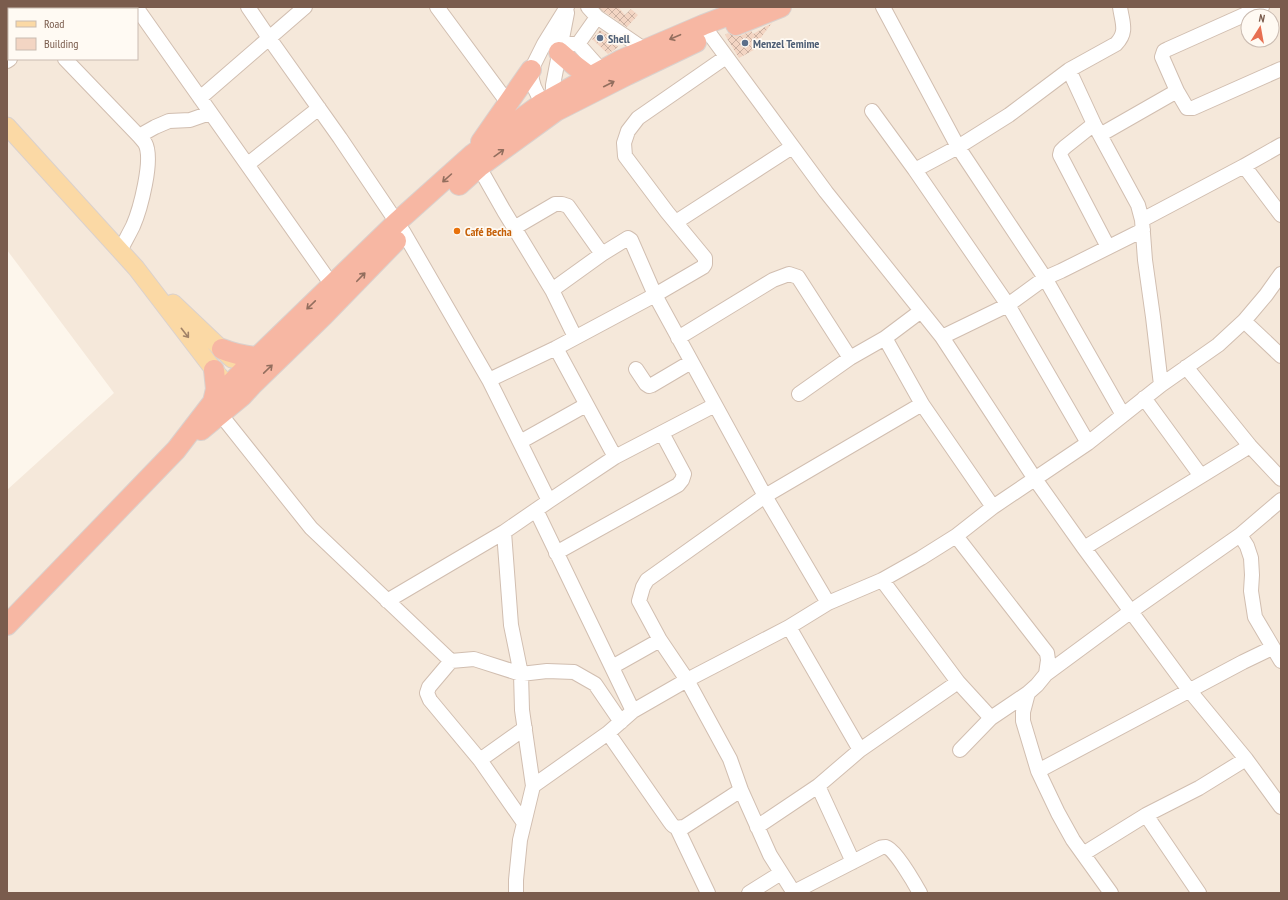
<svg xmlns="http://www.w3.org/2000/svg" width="1288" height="900" font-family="'PT Sans Narrow',sans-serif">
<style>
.residential{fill:#f5e8da;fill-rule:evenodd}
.building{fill:url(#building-cross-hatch)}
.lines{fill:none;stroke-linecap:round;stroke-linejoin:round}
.minor-casing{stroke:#d1beb0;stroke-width:16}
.major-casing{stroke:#dad1cd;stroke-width:19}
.highway-casing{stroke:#dad1cd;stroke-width:22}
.minor{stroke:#fff;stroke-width:14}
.major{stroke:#fbd9a5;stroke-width:17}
.highway{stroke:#f7b7a3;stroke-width:20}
.oneway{stroke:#936e5e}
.oneway2{stroke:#a18267}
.service-dot{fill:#5c6f8a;stroke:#fffaf3;stroke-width:1.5}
.food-dot{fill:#e8710a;stroke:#fffaf3;stroke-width:1.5}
.labels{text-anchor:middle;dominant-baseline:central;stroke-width:3.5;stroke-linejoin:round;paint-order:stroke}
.service-label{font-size:12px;font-weight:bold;fill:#4e5e75;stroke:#fffaf3;text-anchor:start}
.food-label{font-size:12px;font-weight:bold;fill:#c56008;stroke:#fffaf3;text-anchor:start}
</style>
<defs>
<pattern id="building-cross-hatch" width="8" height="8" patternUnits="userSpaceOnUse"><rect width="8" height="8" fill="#f3d5c3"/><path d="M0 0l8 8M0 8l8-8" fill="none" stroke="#cab0a1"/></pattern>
</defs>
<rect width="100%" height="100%" fill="#fdf6ec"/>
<!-- residential -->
<path class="residential" d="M7,7H1281V893H7V490L114,393L7,250ZM9,9H137V59H9ZM1248,16H1272V40H1248Z"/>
<!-- building -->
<path class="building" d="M599,7H618L625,15L631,9L638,15L627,27L603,11Z
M772,23L759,40L761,46L739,58L725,35L728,33L734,36H740L751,31L753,34Z
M600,30L616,40L614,42L618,47L608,54L592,39Z"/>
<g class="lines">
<defs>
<path id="minor" d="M31,7L32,9
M136,7L332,285
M248,7L269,38L340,138L404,233L489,380L549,501
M437,7L508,103
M588,7L597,17L651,54
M883,7L958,147L915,170
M1120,7C1122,22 1128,32 1116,44L1069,70L1094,124L1138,205L1142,220L1145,260L1153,317L1161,385
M1262,7L1168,49L1164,51L1162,57L1177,91L1187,108H1193L1281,69
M78,9L81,7
M703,25L826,192L942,337L1035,479L1084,548L1189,690L1246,759L1281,807
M552,44H578L602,71
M578,44L597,17
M65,59L139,136C141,138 143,141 145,143C154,159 140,210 133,226C129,234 124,243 120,251
M7,61L10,59
M1069,70L1009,115L958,147L1045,278L1123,415
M200,98L305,7
M555,105L553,97V85L567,13
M546,111L534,87L532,80L531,70L544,44L567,7
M872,111L915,170L1008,305L1088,443
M1094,124L1065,147L1061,151L1060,155L1108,247
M1100,135L1177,91
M139,136L155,127L169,121L190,120L210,113
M248,164L319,108
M1244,166L1281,215
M479,167L504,211L552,290L575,337
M1142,220L1244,166L1281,145
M676,222L792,147
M514,228L555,204H562L568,206L602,254
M552,290L602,254L628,238L631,240L655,295L703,267L705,264V258L667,212L625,156L624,143L628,131L638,118L726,57
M1244,321L1281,356
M942,337L1008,305L1045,278L1061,271L1143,230
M678,338L773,280L789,274L798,277L850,358
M885,338L922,404L993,507
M556,348L615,457
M1186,367L1250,446L1281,479
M636,369L646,384L649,386L652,385L691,362
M489,380L556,348L655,295L765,496L828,603
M799,394L850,358L885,338L921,311
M1144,398L1201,476
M221,415L311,528L451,661
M520,442L586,405
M1281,500L1240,535L1247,546L1251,558L1252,575L1251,591L1255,617L1281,661
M536,510L633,711
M1084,548L1250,446
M556,553L678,485L682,480L684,474L662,433
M882,580L958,682L991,718
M387,601L504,532
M789,627L860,750
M612,667L660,640
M1046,674L1130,612L1240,535
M608,733L670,822C674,828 677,828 684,827L741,790
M960,750L991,718L1028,693
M480,760L525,728
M1038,771L1243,662L1272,648
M533,786L608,733L633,711L687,680L789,627L828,603L882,580L921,558L956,536
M818,786L853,862
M1146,815L1199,893
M524,823L480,760L430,700L427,693L429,687L451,661L474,659L521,674L547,671L574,672L595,684L621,722
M757,827L818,786L860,750L958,682
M677,828L708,893
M1083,854L1146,815L1199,788L1246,759
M794,892L880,848C881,847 885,847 886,847C895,849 915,884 920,893
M516,893V880L520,840L533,786L522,710L521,674L511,625L504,532L549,501L615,457L715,405
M749,893L781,873
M794,893L770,855L741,790L730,759L687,680L660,640L639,601L643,587L647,580L765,496L922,404
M1111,893L1073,840L1058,813L1038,771L1023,721V712L1028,693L1037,685L1046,674L1048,660L1047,653L956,536L993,507L1088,443L1161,385L1218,345L1244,321L1266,295L1281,274"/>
<path id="major" d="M7,126L136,268L214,370L223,380
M173,303L232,359"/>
<path id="highway" d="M736,25L781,7
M559,52L574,65L590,77
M481,142L531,70
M459,185L479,167L556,111L627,75L696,42
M222,349C234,354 244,356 257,357
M213,402L216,389L214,370
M201,430L242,396L253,384L324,315L396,241
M7,625L176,450L213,402L243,371L397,222L473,154L541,104L621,60L703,25L750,7"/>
</defs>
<!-- minor casing -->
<use href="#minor" class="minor-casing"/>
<!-- major casing -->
<use href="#major" class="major-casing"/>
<!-- highway casing -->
<use href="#highway" class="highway-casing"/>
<!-- minor -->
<use href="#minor" class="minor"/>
<!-- major -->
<use href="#major" class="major"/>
<!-- highway -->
<use href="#highway" class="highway"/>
</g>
<!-- one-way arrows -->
<defs><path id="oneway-shaft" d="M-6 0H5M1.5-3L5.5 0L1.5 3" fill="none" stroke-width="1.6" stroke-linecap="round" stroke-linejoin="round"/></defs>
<g class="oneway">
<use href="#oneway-shaft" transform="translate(675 37) rotate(157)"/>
<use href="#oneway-shaft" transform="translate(609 84) rotate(-27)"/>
<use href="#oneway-shaft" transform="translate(499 153) rotate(-36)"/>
<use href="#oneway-shaft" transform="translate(447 178) rotate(138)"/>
<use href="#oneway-shaft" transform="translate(361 277) rotate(-46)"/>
<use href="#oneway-shaft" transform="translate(311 305) rotate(136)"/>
<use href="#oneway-shaft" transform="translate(268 369) rotate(-44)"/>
</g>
<use class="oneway2" href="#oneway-shaft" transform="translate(185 333) rotate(52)"/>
<!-- markers -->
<g class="service-dot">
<circle cx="600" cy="38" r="4"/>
<circle cx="745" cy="43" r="4"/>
</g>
<circle class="food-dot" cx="457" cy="231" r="4"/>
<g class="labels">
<!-- service labels -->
<g class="service-label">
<text x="608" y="38">Shell</text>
<text x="753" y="43">Menzel Temime</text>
</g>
<!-- food labels -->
<g class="food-label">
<text x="465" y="231">Café Becha</text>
</g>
</g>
<!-- border -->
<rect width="1288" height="900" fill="none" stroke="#7a5c4d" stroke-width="16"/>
<!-- legend -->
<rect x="8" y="8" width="130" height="52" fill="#fffaf3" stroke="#cabbb1"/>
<rect x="16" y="21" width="20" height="6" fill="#fbd9a5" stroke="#cabbb1"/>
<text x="44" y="28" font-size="12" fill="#7a5c4d">Road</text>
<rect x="16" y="38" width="20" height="12" fill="#f3d5c3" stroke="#cabbb1"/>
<text x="44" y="48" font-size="12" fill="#7a5c4d">Building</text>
<!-- north arrow -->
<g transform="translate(1260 28) rotate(11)"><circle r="19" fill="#fffaf3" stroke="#cabbb1"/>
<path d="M0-3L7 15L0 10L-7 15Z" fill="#e76f51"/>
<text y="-6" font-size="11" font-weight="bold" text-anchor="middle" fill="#7a5c4d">N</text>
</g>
</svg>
